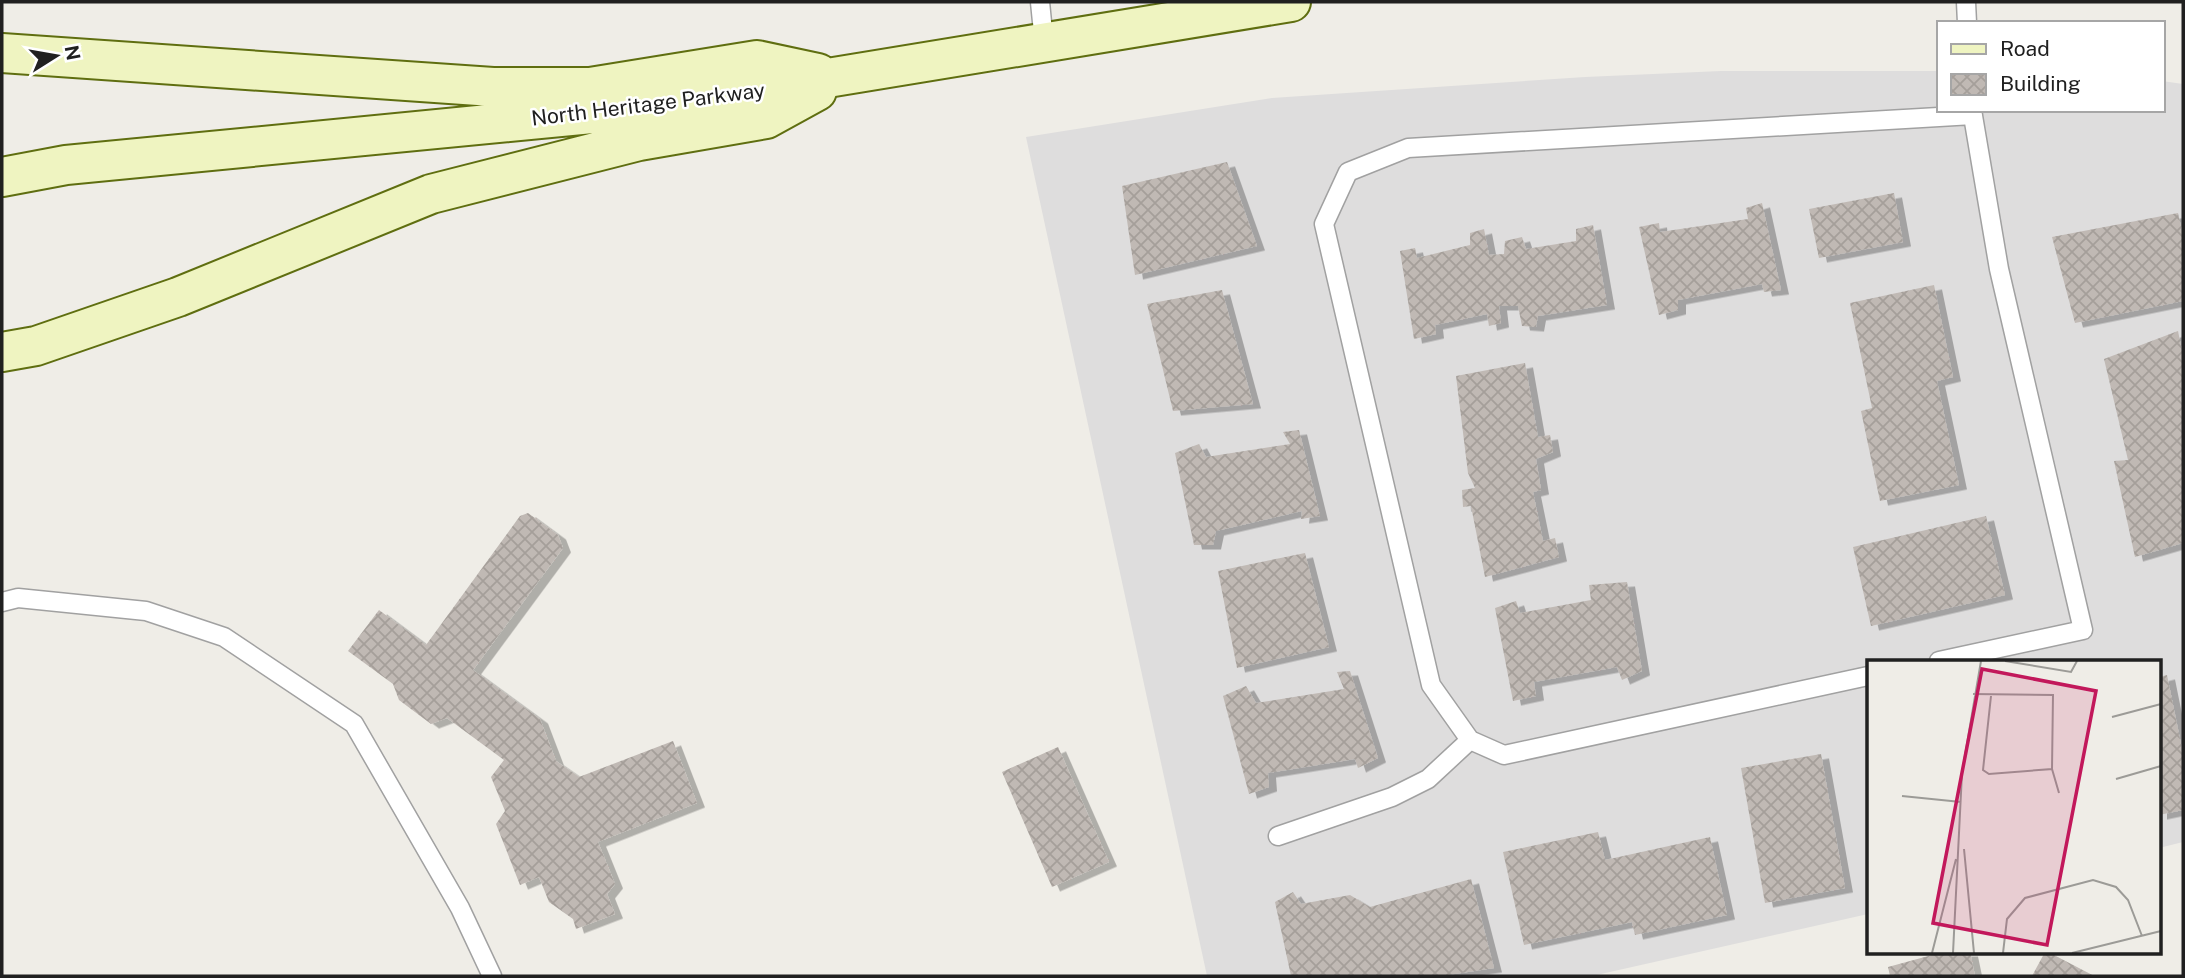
<svg xmlns="http://www.w3.org/2000/svg" width="2185" height="978" font-family="'Public Sans',sans-serif">
<style>
.residential{fill:#dedddd}
.building{fill:url(#building-cross-hatch);filter:url(#shadow)}
.lines{fill:none;stroke-linecap:round;stroke-linejoin:round}
.service-casing{stroke:#a1a1a1;stroke-width:21}
.secondary-casing{stroke:#5f6e10;stroke-width:42}
.service{stroke:#fff;stroke-width:18}
.secondary{stroke:#eff4c1;stroke-width:38}
.labels{text-anchor:middle;dominant-baseline:central;stroke-width:5;stroke-linejoin:round;paint-order:stroke}
.street-label{font-size:21px;fill:#202020;stroke:#fff}
.inset-road{fill:none;stroke:#9c9b97;stroke-width:2}
.view{fill:#c2185b;fill-opacity:0.15;stroke:#c2185b;stroke-width:3.5}
.inset-edge{fill:none;stroke:#202020;stroke-width:3.5}
</style>
<defs>
<pattern id="building-cross-hatch" width="8" height="8" patternUnits="userSpaceOnUse" patternTransform="scale(1.75)"><rect width="8" height="8" fill="#c0b9b4"/><path d="M0 0l8 8M0 8l8-8" fill="none" stroke="#a59f9a"/></pattern>
<filter id="shadow"><feDropShadow dx="8" dy="4.5" stdDeviation="0" flood-color="#0004"/></filter>
</defs>
<rect width="100%" height="100%" fill="#efede7"/>
<!-- residential -->
<path class="residential" d="M1721,71H1938V110H2162V81L2183,84V842L2159,848V661H1868V914L1592,976H1207L1026,137L1272,98L1585,77Z"/>
<!-- building -->
<path class="building" d="M1227,162L1257,246L1135,275L1122,186Z
M1894,193L1903,242L1819,258L1809,209Z
M1762,203L1781,290L1764,292L1762,284L1678,300V310L1659,315L1639,227L1659,223L1660,232L1748,219L1746,208Z
M2178,213L2183,236V301L2075,323L2052,237Z
M1593,225L1607,305L1538,316L1536,327L1522,326L1518,306H1499L1501,323L1489,326L1487,314L1435,325L1436,334L1414,339L1400,251L1415,248L1417,258L1470,245V233L1484,229L1489,255L1504,254L1505,241L1522,237L1526,249L1576,241V229Z
M1934,285L1953,377L1937,381L1959,485L1880,501L1861,411L1872,408L1850,303Z
M1222,290L1253,404L1173,411L1147,304Z
M2178,331L2183,356V543L2135,557L2114,461L2128,460L2104,359Z
M1525,363L1538,437L1550,435L1553,452L1536,459L1541,490L1533,492L1543,541L1555,538L1559,557L1485,577L1471,506L1463,507L1462,490L1475,488L1468,473L1456,376Z
M1299,430L1320,516L1301,519L1302,511L1216,531L1213,545H1194L1175,453L1199,444L1206,457L1290,444L1283,432Z
M528,513L558,535L563,548L473,670L540,719L556,761L579,777L673,741L697,803L598,842L615,884L607,894L615,914L576,929L573,919L549,902L539,877L520,885L496,824L505,811L491,777L504,760L447,718L431,724L399,700L393,684L348,651L379,610L426,645L520,516Z
M1986,516L2005,595L1871,626L1853,547Z
M1305,553L1329,647L1237,668L1218,571Z
M1627,582L1642,671L1622,680L1617,667L1534,682L1536,696L1513,701L1495,608L1516,601L1520,613L1591,600L1589,585Z
M1350,671L1378,758L1358,768L1355,759L1268,773L1269,787L1249,794L1223,696L1246,686L1256,703L1344,689L1337,672Z
M2167,675L2183,754V810L2159,815V677Z
M1058,747L1109,862L1052,887L1002,772Z
M1821,754L1845,888L1765,903L1741,768Z
M1598,832L1605,860L1710,837L1727,915L1635,935L1632,922L1524,945L1503,852Z
M1471,879L1494,968L1441,976H1291L1275,902L1293,892L1301,904L1350,895L1370,907Z
M1943,952H1970L1975,976H1890L1888,967Z
M2045,952H2048L2094,976H2032Z"/>
<g class="lines">
<defs>
<path id="service" d="M1040,2L1044,42
M1966,2L1967,23
M2,602L18,598L146,611L224,637L354,724L460,908L492,976
M1939,661L2083,630L1999,269L1972,110
M1868,676L1504,755L1470,740L1431,685L1324,224L1348,172L1408,148L1973,115
M1278,836L1392,797L1428,779L1470,740"/>
<path id="secondary" d="M2,53L493,87H590L757,60L818,73
M2,177L66,165L633,110L1291,2
M2,352L36,346L178,297L431,194L639,141L766,119L817,91"/>
</defs>
<!-- service casing -->
<use href="#service" class="service-casing"/>
<!-- secondary casing -->
<use href="#secondary" class="secondary-casing"/>
<!-- service -->
<use href="#service" class="service"/>
<!-- secondary -->
<use href="#secondary" class="secondary"/>
</g>
<g class="labels">
<!-- street labels -->
<g class="street-label">
<text transform="translate(648 104) rotate(-7)">North Heritage Parkway</text>
</g>
</g>
<!-- overview -->
<g transform="translate(1867 660)">
<rect width="294" height="294" fill="#efede7"/>
<path class="inset-road" d="M138,1L204,12L210,1M106,34L186,35L185,109L122,114L116,110L124,36M245,57L294,44M185,109L192,133M249,119L294,106M35,136L94,142M97,189L107,293M65,293L89,199M86,293L95,113L114,1M136,293L140,259L158,238L226,220L249,227L261,240L275,276M205,293L294,271"/>
<path class="view" d="M115,9L229,31L180,285L66,263Z"/>
<rect width="294" height="294" class="inset-edge"/>
</g>
<!-- border -->
<rect width="2185" height="978" fill="none" stroke="#202020" stroke-width="7"/>
<!-- legend -->
<rect x="1937" y="21" width="228" height="91" fill="#ffffff" stroke="#a6a6a6" stroke-width="2"/>
<rect x="1951" y="44" width="35" height="10" fill="#eff4c1" stroke="#a6a6a6" stroke-width="2"/>
<text x="2000" y="56" font-size="21" fill="#202020">Road</text>
<rect x="1951" y="74" width="35" height="21" fill="url(#building-cross-hatch)" stroke="#a6a6a6" stroke-width="2"/>
<text x="2000" y="91" font-size="21" fill="#202020">Building</text>
<!-- north arrow -->
<g transform="translate(56 56) rotate(79)" stroke="#ffffff" stroke-width="5" paint-order="stroke">
<path d="M0-5L12 26L0 18L-12 26Z" fill="#202020"/>
<text y="-10" font-size="19" font-weight="bold" text-anchor="middle" fill="#202020">N</text>
</g>
</svg>
